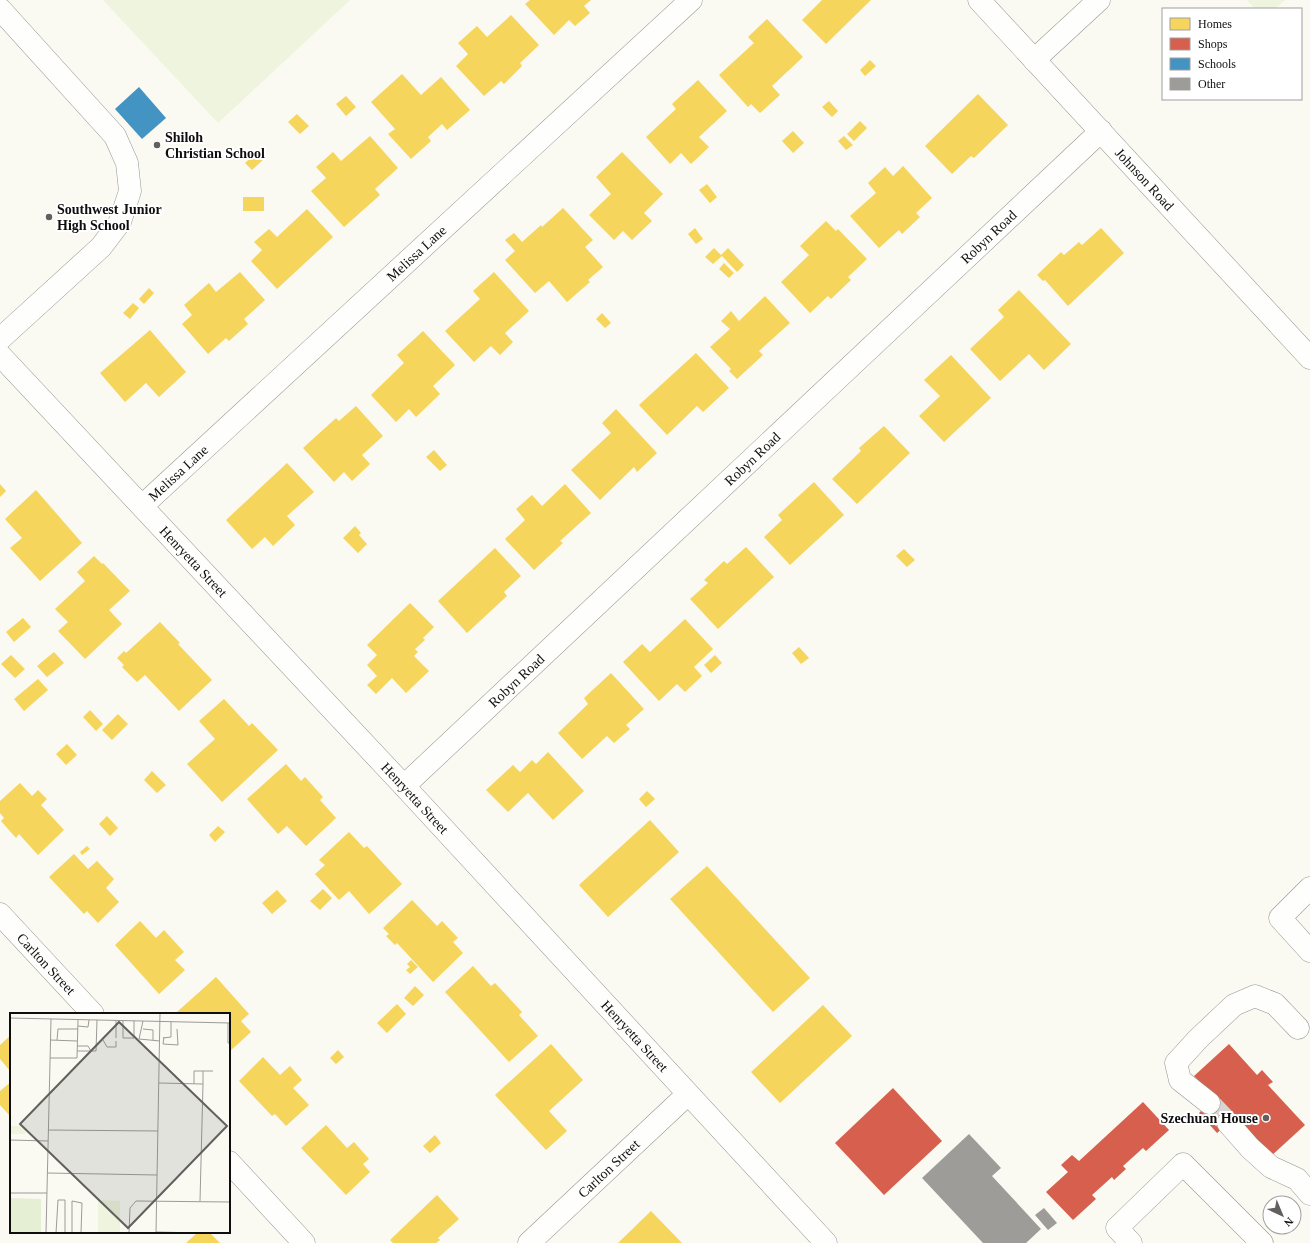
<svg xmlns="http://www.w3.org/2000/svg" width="1310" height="1243" font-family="'Times New Roman',serif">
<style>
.pitch{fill:#eef4dd}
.homes{fill:#f6d55c}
.shops{fill:#d6604d}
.schools{fill:#4393c3}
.building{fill:#9e9c98}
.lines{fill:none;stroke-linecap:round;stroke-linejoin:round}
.minor-tunnel{stroke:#d7d6d0;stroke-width:22;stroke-dasharray:22 11;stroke-linecap:butt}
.minor-casing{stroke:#949491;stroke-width:23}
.minor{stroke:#fefefd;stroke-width:22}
.poi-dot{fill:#61605e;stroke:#fff;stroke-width:1.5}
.labels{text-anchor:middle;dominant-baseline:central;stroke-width:4;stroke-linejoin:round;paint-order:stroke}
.poi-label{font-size:14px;font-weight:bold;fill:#0e0e0e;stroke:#fff;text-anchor:start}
.street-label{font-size:14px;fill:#0e0e0e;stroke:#fff}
.inset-road{fill:none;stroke:#9c9b97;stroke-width:1}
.view{fill:#61605e;fill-opacity:0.15;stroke:#61605e;stroke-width:2}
.inset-edge{fill:none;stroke:#0e0e0e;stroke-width:2}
</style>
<rect width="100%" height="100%" fill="#faf9f2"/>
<!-- pitch -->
<path class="pitch" d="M103,0H350L218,123Z
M1247,0H1285L1275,9H1255Z"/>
<!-- homes -->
<path class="homes" d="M530,0H591L584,6L590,13L575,26L569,20L554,35L525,4Z
M822,0H871L826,44L802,20Z
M511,15L539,45L520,63L522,66L504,84L501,81L484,96L456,66L468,54L458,43L477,26L487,37Z
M767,19L803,57L772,86L780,95L760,113L751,104L748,107L719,75L754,43L748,37Z
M870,60L876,66L865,76L860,70Z
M402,74L421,95L441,77L470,110L447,130L442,124L428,137L431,141L411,159L388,134L395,129L371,102Z
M698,80L727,111L699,137L709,147L691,164L681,153L670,164L646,137L676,109L672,104Z
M978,94L1008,125L974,158L971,156L952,174L925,146Z
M346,96L356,107L346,116L336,104Z
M829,101L838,111L832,117L822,107Z
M297,114L309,126L300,134L288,122Z
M860,121L867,128L854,141L847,134Z
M793,131L804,143L793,153L782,141Z
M370,136L398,168L375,189L380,195L344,227L311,191L326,178L316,167L333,152L341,161Z
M844,136L853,145L846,150L838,141Z
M259,150L266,157L252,170L245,163Z
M622,152L663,194L644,213L652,221L632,240L623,231L614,240L589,215L611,194L596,177Z
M903,166L932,198L916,213L920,217L902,234L899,230L879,248L850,216L876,193L868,183L885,167L893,176Z
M707,184L717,197L710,203L699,190Z
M243,197H264V211H243Z
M563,208L593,240L585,247L603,267L588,280L590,282L567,302L549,281L535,293L505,260L515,251L505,240L514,233L522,242L541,225L542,227Z
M307,209L333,237L277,289L251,261L262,250L254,242L269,229L277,237Z
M826,221L836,231L838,229L867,259L848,277L851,280L831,299L828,296L810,313L781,282L809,255L800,246Z
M695,228L703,239L696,244L688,234Z
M1101,228L1124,253L1068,306L1045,280L1043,281L1037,275L1061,252L1064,255L1079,242L1082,245Z
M714,248L721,255L728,248L744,265L737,272L722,256L713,264L705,257Z
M724,263L734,273L729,278L719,269Z
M240,272L265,300L244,319L248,324L229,341L226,338L208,354L182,324L192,315L184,305L209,283L216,292Z
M494,272L529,311L505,333L513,342L500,355L491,346L474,362L445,331L480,299L473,291Z
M149,288L154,293L144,304L139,299Z
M1019,290L1071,344L1044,370L1029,354L1000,381L970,349L1004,317L998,310Z
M765,296L790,323L759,351L763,355L737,379L729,371L731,369L710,347L730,329L721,321L731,311L739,321Z
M133,303L139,308L130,319L123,313Z
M602,313L611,323L605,328L596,319Z
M150,330L186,372L159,397L146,383L125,402L100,373Z
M423,331L455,365L433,386L440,394L416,417L409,409L396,422L371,395L404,363L397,355Z
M696,353L729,388L703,412L697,406L667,435L639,405Z
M951,355L991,398L944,442L919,416L940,396L924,380Z
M356,406L383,436L362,455L370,464L352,481L344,472L334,482L303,448L336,418L339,421Z
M616,409L657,453L637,472L634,467L600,500L571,470L611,433L602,423Z
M884,426L910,453L857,504L832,479L861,451L859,448Z
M434,450L447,465L440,471L426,457Z
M287,463L314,492L287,516L295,525L273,546L265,537L252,549L226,520Z
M814,482L844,515L790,565L764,537L782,520L778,515Z
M0,484L6,491L0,497Z
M565,484L591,513L560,541L563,543L534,570L505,539L525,520L516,509L532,495L542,506Z
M36,490L82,543L40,581L10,548L22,538L5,519Z
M355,526L361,533L359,535L367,544L358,553L343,538Z
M746,547L774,577L718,629L690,599L708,583L704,580L724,561L727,564Z
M495,548L521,576L504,592L507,596L467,633L438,601Z
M904,549L915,560L907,567L896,556Z
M94,556L102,564L103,563L130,591L109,610L122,624L85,659L58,631L68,622L55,609L85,581L77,572Z
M410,603L434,627L423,638L425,640L415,649L418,652L414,656L429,671L406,693L392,678L376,694L367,685L377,676L367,665L377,655L367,645Z
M23,618L31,627L14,642L6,632Z
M685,619L713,649L694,667L702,676L685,692L677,684L659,701L623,662L642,644L650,652Z
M160,622L180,643L178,644L212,680L179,711L145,675L137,682L122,667L124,665L117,658L124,651L126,653Z
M799,647L809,658L801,664L792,653Z
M54,652L64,663L47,677L37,666Z
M11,655L25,669L15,678L1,664Z
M715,655L722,663L711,673L704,665Z
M611,673L644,709L626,725L630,729L614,743L607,736L582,759L558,733L588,704L584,698Z
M38,679L48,690L24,711L14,699Z
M224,699L249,726L252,723L278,750L222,802L187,764L215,739L199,721Z
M90,710L103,724L96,731L83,717Z
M118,714L128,724L112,740L102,730Z
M67,744L77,755L66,765L56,754Z
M548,752L584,791L553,820L528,793L508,812L486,790L513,765L520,772L532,760L536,764Z
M286,764L301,781L305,777L323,797L320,800L336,818L306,846L287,826L278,834L247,799Z
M152,771L166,785L157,793L144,780Z
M20,783L32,796L38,790L47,799L41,805L64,830L38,855L19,834L16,838L1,821L4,818L0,813V801Z
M647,791L655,799L646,807L639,799Z
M107,816L118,828L110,836L99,824Z
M650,820L679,852L608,917L579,885Z
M218,826L225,832L215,842L209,835Z
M349,832L364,848L367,846L402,884L369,914L349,891L339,900L315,874L325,865L319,860Z
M87,846L90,849L82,855L80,852Z
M74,854L88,869L97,861L114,879L106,888L119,902L98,923L87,911L84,914L49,877Z
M707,866L810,978L773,1012L670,899Z
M323,889L332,898L320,910L310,901Z
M277,890L287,901L272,914L262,903Z
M412,900L437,926L442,921L458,938L453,942L463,953L433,982L397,943L395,945L386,936L389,934L383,928Z
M140,921L156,938L164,930L184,952L175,960L185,970L159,994L115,945Z
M411,960L418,967L410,974L406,970L410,967L407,964Z
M473,966L491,986L495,983L522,1012L519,1015L538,1036L509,1062L445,992Z
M216,977L249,1014L241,1021L251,1032L229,1052V1014H179L177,1012Z
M415,986L424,995L413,1006L404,998Z
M397,1004L406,1014L387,1033L377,1023Z
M823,1005L852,1036L780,1103L751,1072Z
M11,1035V1072L0,1059V1045Z
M551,1044L583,1080L549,1111L567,1131L546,1150L495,1095Z
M338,1050L344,1057L336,1064L330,1058Z
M263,1057L280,1075L290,1066L302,1080L293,1088L309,1105L286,1126L275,1114L272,1116L239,1081Z
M11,1082V1117L0,1105V1091Z
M326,1125L347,1148L354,1142L369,1159L363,1164L370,1172L346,1195L301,1148Z
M435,1135L441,1143L430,1153L423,1146Z
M437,1195L459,1219L438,1238L440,1240L436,1243H393L390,1240Z
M651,1211L682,1243H618Z
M198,1232H209L220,1243H186Z"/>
<!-- shops -->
<path class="shops" d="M1229,1044L1257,1075L1262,1070L1273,1082L1268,1085L1305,1125L1269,1158L1233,1119L1217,1133L1199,1113L1214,1098L1194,1076Z
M893,1088L942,1141L884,1195L835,1143Z
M1143,1102L1169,1130L1146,1151L1143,1148L1123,1166L1126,1169L1114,1180L1112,1177L1092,1195L1096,1199L1073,1220L1046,1192L1068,1172L1061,1165L1072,1155L1079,1161Z"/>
<!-- schools -->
<path class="schools" d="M139,87L166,118L142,139L115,109Z"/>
<!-- building -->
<path class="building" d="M969,1134L1001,1168L992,1176L1041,1229L1026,1243H983L922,1178Z
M1044,1208L1057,1223L1048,1230L1035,1215Z"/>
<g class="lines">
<!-- minor-tunnel -->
<path class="minor-tunnel" d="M1209,1103L1228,1123"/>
<defs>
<g id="minor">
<path id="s1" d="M979,0L1310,358"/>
<path d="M0,9L115,136L127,163L130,191L120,222L101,247L0,339"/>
<path d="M1034,60L1099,0"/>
<path id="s2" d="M0,355L404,786L826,1243"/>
<path id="s3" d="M142,506L691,0"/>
<path id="s4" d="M404,786L1101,131"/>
<path d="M1310,888L1280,918L1310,951"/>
<path id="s5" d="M0,914L93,1014"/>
<path d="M1209,1103L1180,1080L1176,1063L1198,1039L1234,1005L1255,996L1275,1004L1298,1028"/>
<path d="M1228,1123L1250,1148L1271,1167L1297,1179L1310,1194"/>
<path d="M229,1162L304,1243"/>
<path id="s6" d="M529,1243L688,1094"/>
<path d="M1131,1243L1117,1228L1183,1164L1262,1243"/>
</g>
</defs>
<!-- minor casing -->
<use href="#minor" class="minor-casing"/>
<!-- minor -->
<use href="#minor" class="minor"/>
</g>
<!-- markers -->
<g class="poi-dot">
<circle cx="157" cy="145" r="4"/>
<circle cx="49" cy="217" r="4"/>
<circle cx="1266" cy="1118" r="4"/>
</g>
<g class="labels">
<!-- poi labels -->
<g class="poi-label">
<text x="165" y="137">Shiloh<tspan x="165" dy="16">Christian School</tspan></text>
<text x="57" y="209">Southwest Junior<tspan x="57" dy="16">High School</tspan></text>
<text x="1258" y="1118" text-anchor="end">Szechuan House</text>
</g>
<!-- street labels -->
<g class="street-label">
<text stroke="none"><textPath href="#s1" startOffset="244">Johnson Road</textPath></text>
<text stroke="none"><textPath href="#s4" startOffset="802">Robyn Road</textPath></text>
<text stroke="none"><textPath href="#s3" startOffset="373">Melissa Lane</textPath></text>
<text stroke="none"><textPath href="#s4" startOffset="478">Robyn Road</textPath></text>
<text stroke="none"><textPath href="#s3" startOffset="49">Melissa Lane</textPath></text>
<text stroke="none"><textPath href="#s2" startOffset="283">Henryetta Street</textPath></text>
<text stroke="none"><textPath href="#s4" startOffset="154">Robyn Road</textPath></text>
<text stroke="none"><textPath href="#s2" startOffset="607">Henryetta Street</textPath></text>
<text stroke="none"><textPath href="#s5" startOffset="68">Carlton Street</textPath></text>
<text stroke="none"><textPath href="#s2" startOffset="931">Henryetta Street</textPath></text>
<text stroke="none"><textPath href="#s6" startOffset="109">Carlton Street</textPath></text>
</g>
</g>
<!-- overview -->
<g transform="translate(10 1013)">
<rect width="220" height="220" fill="#faf9f2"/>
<path d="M0,185L31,186V220H0Z" fill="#e5efd3"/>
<path d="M0,113H16L15,121H0ZM88,187L110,188V220H88Z" fill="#eef4dd"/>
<path class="inset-road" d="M0,5L220,10M106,7V25M113,7V25H124V8M133,8L129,26L150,28M218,10V30H220M68,13L78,14L79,7M133,16L143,17V27M154,24L153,31L168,32L167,16M153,25L161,24V9M40,27L67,28M47,27L48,16H68M93,27L97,34H106V28M67,33H78L81,38M67,38H86L87,7M40,45H67L68,7M149,70L193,71L190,188M184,71V58H203M193,71V58M38,117L148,118M0,127L38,128M37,160L147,162M0,180H37M146,219L190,220M36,220L41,6M46,220L48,187H55V220M62,220V188L72,190L71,220M119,220L120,195L126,188L220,189M146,220L150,0"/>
<path class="view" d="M109,9L217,113L118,215L10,111Z"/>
<rect width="220" height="220" class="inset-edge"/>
</g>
<!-- legend -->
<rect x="1162" y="8" width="140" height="92" fill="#ffffff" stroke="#9f9f9f"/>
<rect x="1170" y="18" width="20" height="12" fill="#f6d55c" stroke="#9f9f9f"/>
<text x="1198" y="28" font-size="12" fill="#0e0e0e">Homes</text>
<rect x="1170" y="38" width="20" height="12" fill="#d6604d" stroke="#9f9f9f"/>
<text x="1198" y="48" font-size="12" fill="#0e0e0e">Shops</text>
<rect x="1170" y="58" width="20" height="12" fill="#4393c3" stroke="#9f9f9f"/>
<text x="1198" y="68" font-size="12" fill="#0e0e0e">Schools</text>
<rect x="1170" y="78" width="20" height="12" fill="#9e9c98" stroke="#9f9f9f"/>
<text x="1198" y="88" font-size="12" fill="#0e0e0e">Other</text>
<!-- north arrow -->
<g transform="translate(1282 1215) rotate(136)"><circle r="19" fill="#ffffff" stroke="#9f9f9f"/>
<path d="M0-3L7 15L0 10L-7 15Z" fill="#61605e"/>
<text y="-6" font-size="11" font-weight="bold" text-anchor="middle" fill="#0e0e0e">N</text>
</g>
</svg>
